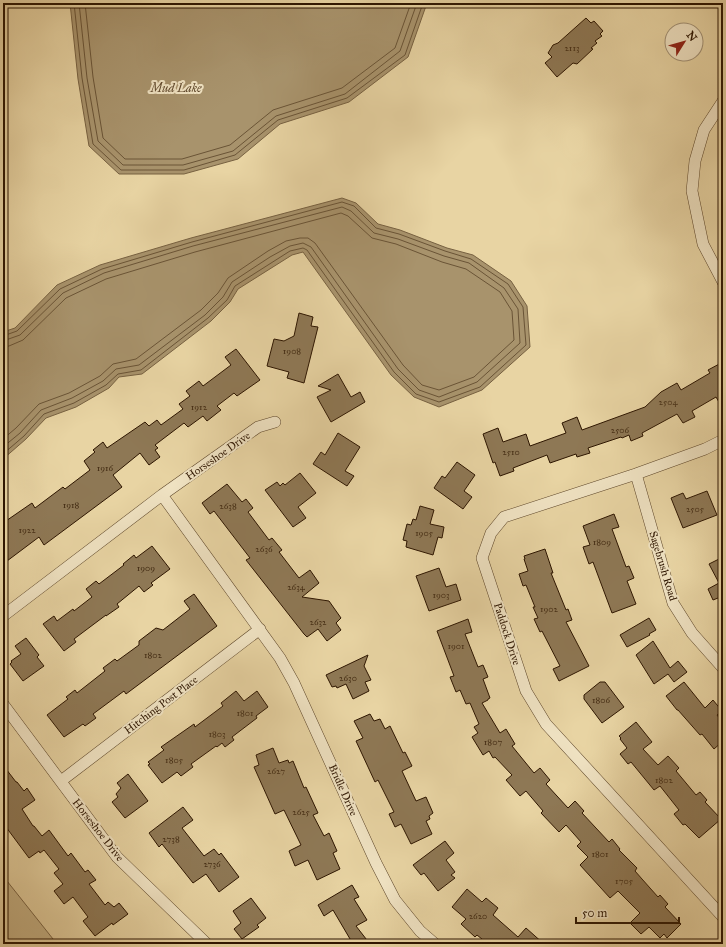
<svg xmlns="http://www.w3.org/2000/svg" width="726" height="947" font-family="'IM FELL Great Primer',serif">
<style>
.green{fill:#c8b487;stroke:#7a6444}
.water{fill:#a8936c;stroke:#776141}
.lines{fill:none;stroke-linecap:round;stroke-linejoin:round}
.shore{stroke:#6a5436;stroke-width:1}
.building{fill:#8e7855;stroke:#2d1500}
.minor-casing{stroke:#5c4529;stroke-width:12}
.minor{stroke:#f0e3c3;stroke-width:11}
.labels{text-anchor:middle;dominant-baseline:central;stroke-width:4;stroke-linejoin:round;paint-order:stroke}
.number-label{font-size:9px;fill:#452e15}
.street-label{font-size:11px;fill:#2d1500;stroke:#f0e3c3}
.water-label{font-size:12px;font-style:italic;fill:#5e472b;stroke:#f0e3c3}
</style>
<rect width="100%" height="100%" fill="#e8d4a3"/>
<filter id="stains"><feTurbulence type="fractalNoise" baseFrequency=".005" numOctaves="4"/><feColorMatrix values="0 0 0 0 .2 0 0 0 0 .09 0 0 0 0 .02 0 0 0 .5 -.17"/></filter>
<radialGradient id="worn" r=".72"><stop offset=".6" stop-color="#630" stop-opacity="0"/><stop offset="1" stop-color="#630" stop-opacity=".3"/></radialGradient>
<!-- green -->
<path class="green" d="M3,875V876L57,944H3Z"/>
<!-- water -->
<path class="water" d="M70,3H427L408,57L349,102L280,124L238,159L184,174H119L89,146L78,79Z
M342,198L356,203L378,224L400,230L447,248L473,255L511,281L527,306L530,347L482,390L439,407L414,397L391,375L303,252L292,255L238,289L230,302L211,321L142,374L119,377L109,388L76,407L46,418L26,439L3,459V332L15,328L57,285L100,265L191,238Z"/>
<g class="lines">
<!-- shore -->
<path class="shore" d="M74,3L82,78L93,144L121,170H184L235,155L278,120L347,98L405,55L423,3
M79,3L87,78L98,141L123,165H183L233,151L276,116L345,94L400,51L417,3
M85,3L93,77L103,138L125,159H182L230,145L273,110L342,88L395,48L411,3
M3,336L17,331L60,289L102,269L192,242L342,202L354,206L376,228L399,234L445,251L471,259L508,284L523,307L526,345L480,387L439,402L416,394L394,372L307,250L303,248L290,251L235,286L227,300L208,318L141,370L118,374L106,385L74,403L44,414L24,436L3,454
M3,341L20,335L63,293L104,273L193,246L342,207L351,211L374,233L398,239L444,256L469,263L504,288L518,309L520,343L477,382L439,397L419,390L398,369L311,247L303,243L290,246L270,257L232,282L223,297L205,315L139,365L116,369L103,381L72,398L41,410L20,433L3,447
M3,347L9,346L23,340L66,298L106,279L195,252L341,213L348,216L372,238L396,244L442,262L466,269L500,292L512,311L514,340L474,377L439,390L422,385L403,365L315,243L308,238H300L286,241L268,251L228,278L218,293L201,310L136,359L113,364L100,376L69,393L39,404L16,428L3,439"/>
</g>
<!-- building -->
<path class="building" d="M586,18L591,23L594,21L603,31L600,34L602,36L595,41L597,43L591,48L593,49L577,64L573,63L557,77L545,63L552,57L548,53L553,45L558,43Z
M299,313L313,317L311,326L318,327L304,383L287,378L289,372L267,366L274,339L284,341L294,336Z
M236,349L260,380L237,396L234,393L217,406L221,410L207,421L203,416L188,427L184,423L155,445L158,448L155,450L160,457L149,465L140,453L113,475L122,487L44,545L39,537L3,564V523L32,503L35,508L63,487L65,489L90,470L84,461L95,452L93,450L103,442L107,448L145,422L149,426L157,420L161,425L183,409L179,404L190,396L186,391L199,381L203,386L231,365L225,357Z
M723,362V409L716,397L692,411L695,417L683,423L677,414L642,433L643,436L631,441L629,435L622,438L621,437L588,448L590,453L577,457L576,454L550,463L547,455L513,468L514,471L500,476L495,462L493,463L483,434L498,428L503,442L526,434L530,446L566,433L562,423L577,417L582,430L645,407L661,392L677,383L681,390L710,373L708,370Z
M338,374L351,397L360,392L365,402L331,422L317,397L331,390L318,386Z
M338,433L360,447L345,471L354,476L347,486L313,464L321,452L325,455Z
M457,462L475,475L464,491L472,497L463,509L434,488L442,476L445,478Z
M300,473L316,493L298,507L306,518L293,527L265,490L277,482L280,486L283,483L285,485Z
M227,484L242,502L246,499L253,508L248,512L269,540L272,538L282,550L279,552L299,578L310,570L319,583L302,597L329,601L341,618L336,623L341,630L327,641L318,629L307,637L304,634L246,560L250,558L214,511L210,514L202,503Z
M707,491L717,515L683,528L671,498L683,493L686,499Z
M420,506L434,510L430,524L444,527L442,538L438,537L433,555L406,547L407,541L403,540L407,524L411,525L413,519L416,520Z
M614,514L619,527L612,529L626,567L629,566L634,578L627,581L636,604L612,613L593,562L589,564L583,547L590,545L583,526Z
M152,546L170,569L151,583L153,585L144,592L139,586L117,604L119,607L106,616V615L74,639L76,642L64,651L43,624L54,616L57,621L73,609L74,611L92,597L86,589L96,581L99,584L124,565L123,564L134,555L136,558Z
M545,549L553,573H551L566,610L568,609L572,620L566,622L589,666L559,681L553,669L560,666L542,631L540,632L534,619L538,618L533,607H535L526,585L523,586L519,574L528,571L524,559H525L524,556Z
M723,557V596L713,600L708,589L719,583L709,564Z
M439,568L446,587L456,584L461,600L429,611L416,576Z
M194,594L217,626L126,694L124,691L93,714L96,718L85,726L83,724L64,737L47,715L68,699L66,697L75,690L77,693L105,671L103,668L115,659L117,661L139,645V641L156,628L163,630L190,609L184,601Z
M649,618L656,630L649,634L650,635L627,647L620,635Z
M468,619L472,632L465,634L478,667L483,665L488,677L483,679L490,698L488,699V700L482,703L500,733L506,729L515,744L512,746L534,773L540,768L550,780L546,784L568,808L575,801L584,811L582,813L609,842L612,839L620,849L619,850L637,868L635,871L642,879L658,897L660,895L668,904L665,907L681,924L667,938L664,934L660,938L649,927L641,934L630,923L640,913L618,891L610,898L580,865L588,857L577,846L581,842L566,825L559,832L541,813L543,811L526,791L520,796L506,780L512,775L495,757L493,758L489,751L483,755L472,737L478,733L474,727L479,724L470,703L466,704L460,690L456,692L450,677L454,676L437,631Z
M26,638L39,655L37,657L44,666L23,681L10,664L12,662L11,661L21,654L15,646Z
M653,641L670,668L678,661L687,672L674,682L668,674L654,684L636,655Z
M368,655L364,666L371,680L365,682L369,691L353,699L346,684L337,688L336,686L332,687L326,675Z
M600,682H605L624,707L602,723L584,699V695Z
M684,682L705,708L713,700L722,711L717,715L723,723V741L714,749L702,734L700,735L678,710H677L666,696Z
M236,691L244,701L257,691L268,707L256,716L257,718L232,737L234,740L225,747L222,743L217,747L216,746L191,764L193,767L181,776L177,772L162,783L148,765L150,764L148,762L164,750L161,747L194,724L195,727L223,706L221,703Z
M370,714L374,721L380,719L385,729L390,726L403,753L405,752L412,766L402,771L416,801L426,797L433,813L429,816L430,819L426,821L432,834L411,844L401,824L395,827L389,814L394,812L378,780L375,782L356,741L363,738L354,721Z
M636,722L652,742L643,749L658,765L668,756L679,768L676,771L696,795L700,792L707,800L705,802L721,819L699,838L685,824L683,825L674,814L679,810L660,786L654,790L631,762L628,764L620,754L627,748L620,739L621,738L619,736Z
M273,748L279,763L288,760L289,763L293,761L304,788L306,787L318,813L313,815L324,836L329,833L337,851L333,853L340,869L317,880L308,860L295,866L289,851L301,845L284,810L275,814L254,767L259,765L256,755Z
M3,765L16,782H17L24,791L27,788L35,800L22,809L33,826H34L42,836L49,830L68,856L71,853L85,872L88,870L96,880L89,884L105,905L108,902L114,907L119,903L128,914L113,925L112,923L95,936L83,921L88,917L73,897L64,904L54,891L63,884L54,873L59,869L44,850L40,853L39,851L29,858L3,823Z
M128,774L148,801L125,818L112,802L118,797L116,794L121,788L117,783Z
M183,807L193,820L182,828L204,856L214,849L219,855L221,853L239,877L219,892L206,874L193,883L162,844L159,847L149,833Z
M445,841L454,853L446,860L455,872L451,875L455,878L438,891L424,873L421,875L413,865Z
M352,885L359,897L354,899L367,920L356,926L370,944H353L333,910L324,916L318,905Z
M467,889L482,902L486,898L498,908L493,915L518,937L526,928L544,944H488L477,935L475,937L461,924L466,919L452,907Z
M251,898L266,918L257,925L259,927L242,939L234,929L241,923L233,911Z"/>
<g class="lines">
<defs>
<path id="minor" d="M723,101L704,130L695,161L692,191L703,244L723,282
M723,440L705,449L636,474L504,517L491,533L482,558L526,691L546,724L723,917
M636,474L673,603L692,633L723,668
M162,495L280,658L294,683L376,863L395,900L420,931L435,944
M3,616L162,495L258,427L275,422
M3,704L117,857L207,944
M61,781L260,629"/>
</defs>
<!-- minor casing -->
<use href="#minor" class="minor-casing"/>
<!-- minor -->
<use href="#minor" class="minor"/>
</g>
<g class="labels">
<!-- number labels -->
<g class="number-label">
<text x="572" y="47">2113</text>
<text x="292" y="350">1908</text>
<text x="668" y="401">2504</text>
<text x="199" y="406">1912</text>
<text x="620" y="429">2506</text>
<text x="511" y="451">2510</text>
<text x="105" y="467">1916</text>
<text x="71" y="504">1918</text>
<text x="228" y="505">2638</text>
<text x="695" y="508">2505</text>
<text x="27" y="529">1922</text>
<text x="424" y="532">1905</text>
<text x="602" y="541">1809</text>
<text x="264" y="548">2636</text>
<text x="146" y="567">1909</text>
<text x="296" y="586">2634</text>
<text x="441" y="594">1903</text>
<text x="549" y="608">1902</text>
<text x="318" y="621">2632</text>
<text x="456" y="645">1901</text>
<text x="153" y="654">1802</text>
<text x="348" y="677">2630</text>
<text x="601" y="699">1806</text>
<text x="245" y="712">1801</text>
<text x="217" y="733">1803</text>
<text x="493" y="741">1807</text>
<text x="174" y="759">1805</text>
<text x="276" y="770">2627</text>
<text x="664" y="779">1802</text>
<text x="301" y="811">2625</text>
<text x="171" y="838">2738</text>
<text x="600" y="853">1801</text>
<text x="212" y="863">2736</text>
<text x="624" y="880">1705</text>
<text x="478" y="915">2620</text>
</g>
<!-- street labels -->
<g class="street-label">
<text transform="translate(218 456) rotate(-35)">Horseshoe Drive</text>
<text transform="translate(663 566) rotate(73)">Sagebrush Road</text>
<text transform="translate(507 634) rotate(72)">Paddock Drive</text>
<text transform="translate(161 705) rotate(-37)">Hitching Post Place</text>
<text transform="translate(343 790) rotate(66)">Bridle Drive</text>
<text transform="translate(98 830) rotate(52)">Horseshoe Drive</text>
</g>
<!-- water labels -->
<g class="water-label">
<text x="176" y="88">Mud Lake</text>
</g>
</g>
<!-- margin -->
<rect width="726" height="947" fill="none" stroke="#e8d4a3" stroke-width="16"/>
<rect x="4" y="4" width="718" height="939" fill="none" stroke="#2d1500" stroke-width="2"/>
<rect x="8" y="8" width="710" height="931" fill="none" stroke="#2d1500"/>
<!-- north arrow -->
<g transform="translate(684 42) rotate(53)"><circle r="19" fill="#f0e3c3" stroke="#a29175"/>
<path d="M0-3L7 15L0 10L-7 15Z" fill="#8f2418"/>
<text y="-6" font-size="11" font-weight="bold" text-anchor="middle" fill="#2d1500">N</text>
</g>
<!-- scale -->
<path d="M576 917v6h103v-6" fill="none" stroke="#2d1500" stroke-width="2"/>
<text x="582" y="917" font-size="12" fill="#2d1500" stroke="#f0e3c3" stroke-width="3" paint-order="stroke">50 m</text>
<rect width="100%" height="100%" filter="url(#stains)"/>
<rect width="100%" height="100%" fill="url(#worn)"/>
</svg>
